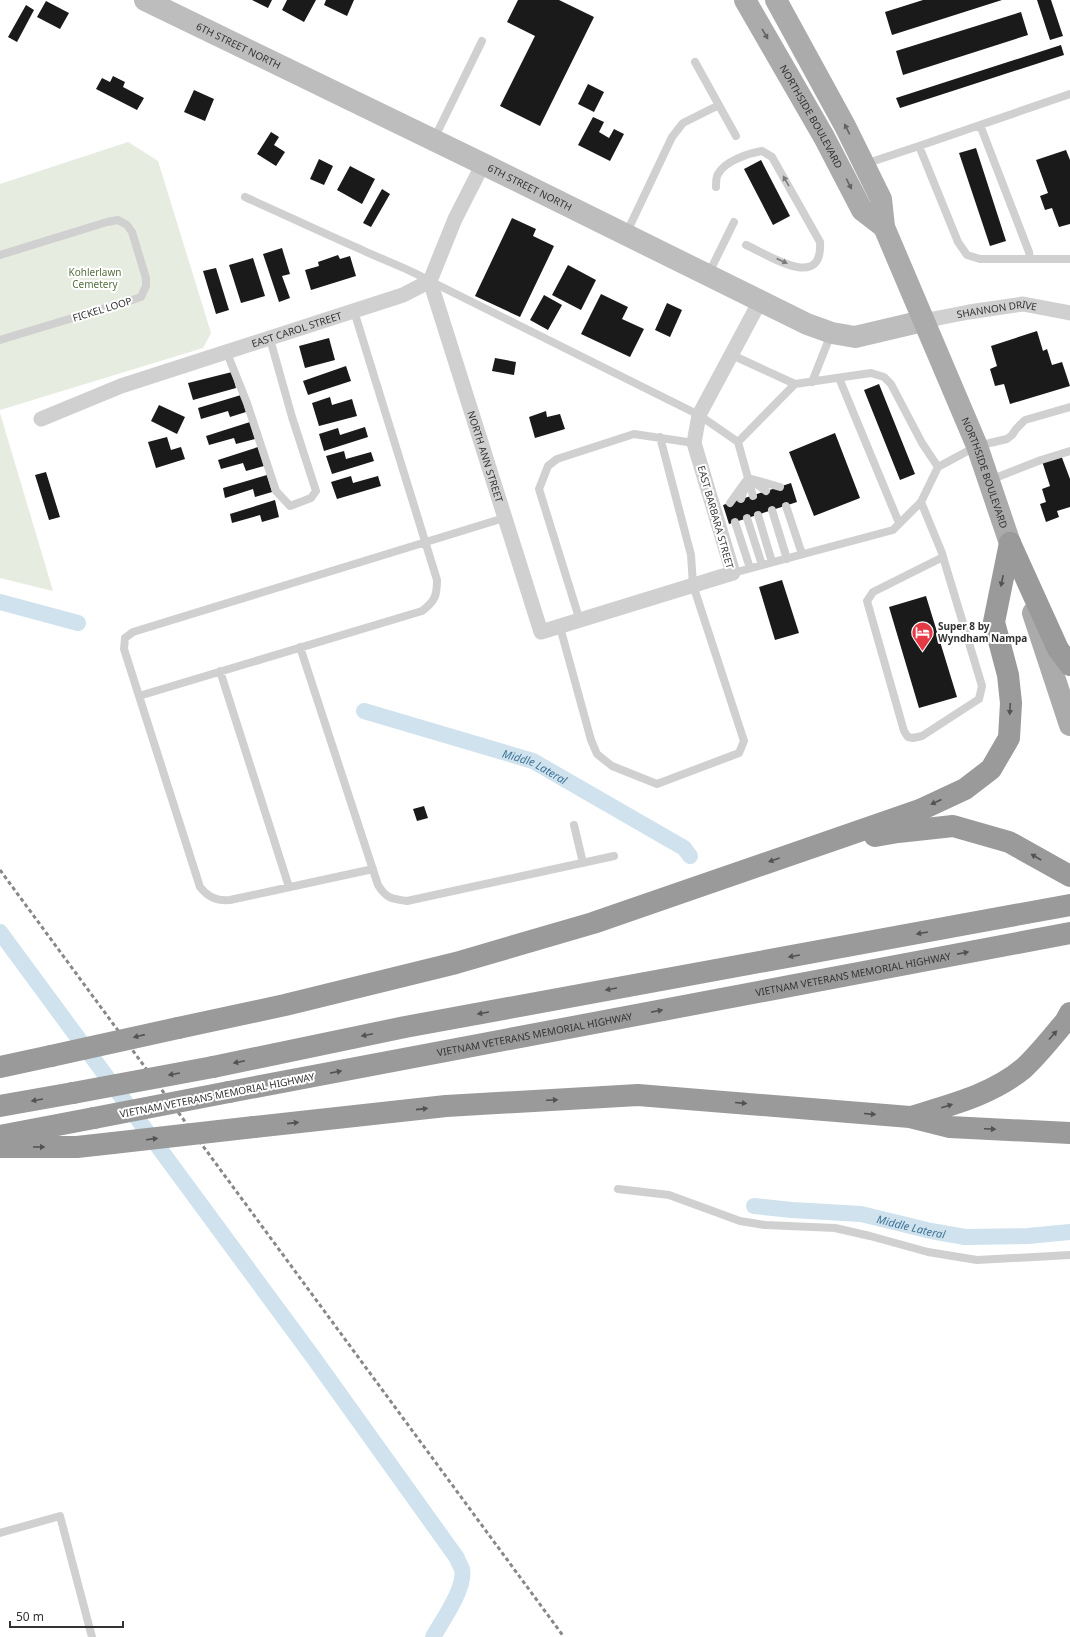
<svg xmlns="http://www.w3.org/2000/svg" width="1070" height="1637" font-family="'Noto Sans',sans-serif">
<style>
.green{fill:#e6ecdf}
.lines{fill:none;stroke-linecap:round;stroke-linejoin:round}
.canal{stroke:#cfe2ee;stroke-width:16}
.building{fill:#1a1a1a}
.lane{stroke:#d0d0d0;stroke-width:8}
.street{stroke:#d0d0d0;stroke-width:15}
.secondary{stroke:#bdbdbd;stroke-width:22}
.primary{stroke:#ababab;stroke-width:22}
.highway{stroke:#9a9a9a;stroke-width:22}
.rail{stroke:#888;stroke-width:3;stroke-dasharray:4 3;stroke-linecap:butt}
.highway-bridge{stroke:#9a9a9a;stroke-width:22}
.oneway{fill:#636363}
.oneway2{fill:#7a7a7a}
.oneway3{fill:#525252}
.labels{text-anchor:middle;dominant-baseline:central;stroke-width:4;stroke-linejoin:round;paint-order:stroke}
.street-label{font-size:10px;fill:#333;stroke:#fff}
.park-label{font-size:10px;fill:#56703f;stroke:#fff}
.poi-label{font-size:10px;font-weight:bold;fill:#333;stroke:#fff;text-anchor:start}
.water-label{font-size:11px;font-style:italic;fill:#3f7597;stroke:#fff}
</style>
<rect width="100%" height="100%" fill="#fff"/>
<!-- green -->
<path class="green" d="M128,142L158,161L211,333L203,348L0,410V184Z
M0,413L53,591L0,578Z"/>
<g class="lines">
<!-- canal -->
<g class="canal">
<path d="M0,602L78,623"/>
<path id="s1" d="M364,711L533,761L684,848L690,856"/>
<path d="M0,932L313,1357L457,1558C458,1562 461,1566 462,1569C466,1588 442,1621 433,1637"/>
<path id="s2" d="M754,1206L792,1210L861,1214L931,1231L965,1237L1028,1236L1070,1232"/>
</g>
</g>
<!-- building -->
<path class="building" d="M252,0H272L268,8Z
M287,0H316L304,22L282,10Z
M326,0H354L347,16L324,5Z
M518,0H559L594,17L540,126L500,106L535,36L507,22Z
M923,0H1002L892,35L885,12Z
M1037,0H1051L1063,36L1050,40Z
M46,1L69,13L60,29L37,17Z
M26,5L34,10L17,42L8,37Z
M1021,12L1028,35L903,75L896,51Z
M1061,45L1064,55L900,108L896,98Z
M113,76L125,82L123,87L144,98L137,110L96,89L102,78L110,82Z
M588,84L604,92L594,112L578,104Z
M194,90L214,99L205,121L184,112Z
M593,117L604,122L599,132L609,138L614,129L624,134L610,161L578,145Z
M271,132L279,137L274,145L285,152L276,166L257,154Z
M976,148L1006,241L990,246L959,153Z
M1066,150L1070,160V224L1059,227L1052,208L1045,210L1040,196L1048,193L1036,160Z
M319,159L333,166L324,185L310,179Z
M761,160L790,216L773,225L744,169Z
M350,166L375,179L362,204L337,190Z
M382,189L390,194L371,227L363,223Z
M512,218L536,229L533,236L554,246L520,317L475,296Z
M282,248L290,274L282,276L290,298L279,302L263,254Z
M338,255L340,259L350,256L356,276L311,290L305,270L319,266L318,262Z
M253,258L265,296L241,303L229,265Z
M568,265L596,280L581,310L552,295Z
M216,268L229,310L216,314L203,271Z
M601,294L628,307L622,319L644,329L630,357L581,334Z
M544,295L562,305L548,330L530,320Z
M667,303L682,310L670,337L655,330Z
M1037,331L1043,351L1047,349L1052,365L1062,362L1070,386L1010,404L1004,384L995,386L990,369L997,366L991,346Z
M329,338L335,360L305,368L299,346Z
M495,358L516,362L514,375L492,371Z
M346,366L351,381L308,395L303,381Z
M232,372L236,388L193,400L188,383Z
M879,384L915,474L900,480L864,390Z
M241,395L246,412L230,417L228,411L201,419L198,408Z
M330,397L332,405L352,399L357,416L319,426L312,403Z
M159,405L185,417L177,434L151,421Z
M546,411L547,417L560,414L565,429L535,438L529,417Z
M250,422L255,439L236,444L234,438L209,445L206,436Z
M365,427L368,437L324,451L319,434L338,428L340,435Z
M835,433L860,498L814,516L789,452Z
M167,437L171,450L181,447L185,459L156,468L148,442Z
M258,447L264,466L246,471L243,463L221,469L218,460Z
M344,451L346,459L371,452L374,461L332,474L326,456Z
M1061,455L1070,479V507L1057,511L1059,517L1046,522L1040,504L1046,502L1042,489L1050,486L1042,461Z
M46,472L60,517L49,520L35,475Z
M267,475L272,492L255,497L253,489L225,498L223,488Z
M351,476L353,483L378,476L381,486L337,499L331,482Z
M791,483L797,502L729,524L723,505Z
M275,500L279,517L262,522L260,515L232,523L230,514Z
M782,580L799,633L775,640L759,587Z
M926,596L957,697L919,708L889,607Z
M424,806L428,818L417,821L413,809Z"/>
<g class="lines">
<!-- lane -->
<path class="lane" d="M695,62L736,136
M980,125L1029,252L1030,259
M434,139L482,41
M919,146L1070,94
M865,164L919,146L958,242L967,255L980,259H1070
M716,187C716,183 716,177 718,174C725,161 749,153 762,151L772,157L820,242C823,292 769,255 746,245
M245,197C283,214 321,232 360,249C383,260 407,268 430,281L699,415L738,442L753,496
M626,234L672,137L683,123L719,105
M0,255L107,222L118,220L127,225L132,232L146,278V286L141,297L132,300L0,340
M708,275L734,222
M227,353L247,403L276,491L290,506L311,498L316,491L292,417L270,339
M732,355L795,384L871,373L884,377L891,384L922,443L938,467
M839,378L899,523
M812,382L831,334
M738,442L795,384
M990,480L1041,460L1070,451
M766,491L748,478L780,487
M741,499L746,484
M921,502L942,553L943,557L982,686L979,699L922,736L913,738L908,737L904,731L867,601L873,592L943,557
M730,503L748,478
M786,506L802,554
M772,510L787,559
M758,515L772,562
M747,518L762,565
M735,522L750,568
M733,573L893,530L921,502L938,467L977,446L1007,439L1012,435L1016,429L1025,420L1070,407
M580,621L539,489L548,466L557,459L634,434L694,443
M560,627L591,740L597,754L612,766L657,784L739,753L744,741L693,585L691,555L660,437
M300,647L378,885C386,898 391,899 407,901L614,856
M220,671L289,887
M139,696L422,611C435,601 437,596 437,580L354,311
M574,825L583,863
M373,869L230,900C216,901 208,897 200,887L124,649L125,638L133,632L504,518
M618,1189L669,1195L740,1221L765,1225L835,1228L870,1236L928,1252L977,1260L1070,1255
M0,1533L60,1516L92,1637"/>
<!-- street -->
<g class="street">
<path id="s3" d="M430,281L541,632L733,573L694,443L699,415L760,301"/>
<path id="s4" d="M923,321L969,312L1023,304L1070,313"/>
<path id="s5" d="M41,419L121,386L403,295L430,281L455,219L483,164"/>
</g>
<!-- secondary -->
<path class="secondary" id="s6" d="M145,0L483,164L807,324L832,333L855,337L923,321"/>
<!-- primary -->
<g class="primary">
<path id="s7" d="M745,0L824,137L862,210L884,227"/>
<path id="s8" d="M776,0L845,126L881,199L884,227L977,446L1016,561"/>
<path d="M1033,613L1070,725"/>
</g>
<!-- highway -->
<g class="highway">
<path d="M1010,543L1058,649L1070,665"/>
<path d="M875,836L898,832L953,826L1009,842L1070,876"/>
<path d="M178,1028L285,1005L456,963L593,923L920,810L965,789L991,769L1009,738L1011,703L1008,675L994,622L1010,543"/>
<path d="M0,1067L51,1056"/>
<path d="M213,1067L405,1027L1070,905"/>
<path id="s9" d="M229,1092L1070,933"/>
<path d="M0,1106L73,1093"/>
<path d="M911,1117C950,1105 992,1095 1024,1068C1039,1054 1052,1037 1065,1022L1070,1013"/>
<path d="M254,1127L446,1106L638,1095L910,1117L950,1127L1070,1133"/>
<path d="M0,1136L94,1118"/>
<path d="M0,1147H77L113,1143"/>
</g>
<!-- rail -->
<path class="rail" d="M0,870L564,1637"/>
<!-- highway-bridge -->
<path class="highway-bridge" d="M51,1056L178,1028
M73,1093L213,1067
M94,1118L229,1092
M113,1143L254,1127"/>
</g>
<!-- one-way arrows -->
<defs><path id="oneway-solid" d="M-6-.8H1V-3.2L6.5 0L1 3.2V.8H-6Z"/></defs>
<g class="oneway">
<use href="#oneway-solid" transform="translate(765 34) rotate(60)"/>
<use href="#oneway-solid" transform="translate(847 129) rotate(-117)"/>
<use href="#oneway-solid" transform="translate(849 184) rotate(63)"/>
</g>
<g class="oneway2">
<use href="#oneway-solid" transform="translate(786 181) rotate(-120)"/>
<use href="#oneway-solid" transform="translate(782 261) rotate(25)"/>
</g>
<g class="oneway3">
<use href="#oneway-solid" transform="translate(1002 581) rotate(102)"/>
<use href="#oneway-solid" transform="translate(1010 709) rotate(93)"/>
<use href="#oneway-solid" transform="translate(936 802) rotate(155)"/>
<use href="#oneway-solid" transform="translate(1036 857) rotate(-150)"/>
<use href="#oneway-solid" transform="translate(774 860) rotate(161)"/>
<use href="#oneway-solid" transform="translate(922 933) rotate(170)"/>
<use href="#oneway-solid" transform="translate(963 953) rotate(-11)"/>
<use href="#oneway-solid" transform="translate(794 956) rotate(170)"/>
<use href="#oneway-solid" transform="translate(611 989) rotate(170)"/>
<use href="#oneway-solid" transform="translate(657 1011) rotate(-11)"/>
<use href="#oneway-solid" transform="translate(483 1013) rotate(170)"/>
<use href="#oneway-solid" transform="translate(367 1035) rotate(168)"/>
<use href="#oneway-solid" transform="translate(1053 1035) rotate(-48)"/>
<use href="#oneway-solid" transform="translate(139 1036) rotate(167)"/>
<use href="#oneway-solid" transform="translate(239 1062) rotate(168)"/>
<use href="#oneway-solid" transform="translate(336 1072) rotate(-11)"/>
<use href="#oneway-solid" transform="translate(174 1074) rotate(170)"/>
<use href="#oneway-solid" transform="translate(37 1100) rotate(170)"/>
<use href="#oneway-solid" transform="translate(552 1100) rotate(-3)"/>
<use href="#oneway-solid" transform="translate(741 1103) rotate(5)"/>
<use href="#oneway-solid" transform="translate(947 1106) rotate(-17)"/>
<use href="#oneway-solid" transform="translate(422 1109) rotate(-6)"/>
<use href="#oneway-solid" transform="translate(870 1114) rotate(5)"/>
<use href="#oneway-solid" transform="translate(293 1123) rotate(-6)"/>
<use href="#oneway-solid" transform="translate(990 1129) rotate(3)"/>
<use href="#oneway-solid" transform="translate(152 1139) rotate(-7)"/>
<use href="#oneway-solid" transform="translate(39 1147)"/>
</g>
<!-- icons -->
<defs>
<symbol id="hotel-pin" viewBox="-11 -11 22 30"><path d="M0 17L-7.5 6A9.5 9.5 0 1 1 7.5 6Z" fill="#e63946" stroke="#fff"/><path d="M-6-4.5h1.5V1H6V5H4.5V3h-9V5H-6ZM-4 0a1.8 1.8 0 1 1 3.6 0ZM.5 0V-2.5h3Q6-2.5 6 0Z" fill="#fff"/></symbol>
</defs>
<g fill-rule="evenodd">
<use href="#hotel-pin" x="910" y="620" width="25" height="34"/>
</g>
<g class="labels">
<!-- street labels -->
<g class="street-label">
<text stroke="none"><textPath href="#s6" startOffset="104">6TH STREET NORTH</textPath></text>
<text stroke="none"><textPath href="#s7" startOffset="134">NORTHSIDE BOULEVARD</textPath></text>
<text stroke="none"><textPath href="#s6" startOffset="428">6TH STREET NORTH</textPath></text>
<text transform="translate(102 309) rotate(-17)">FICKEL LOOP</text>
<text stroke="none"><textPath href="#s4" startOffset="75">SHANNON DRIVE</textPath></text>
<text stroke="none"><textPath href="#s5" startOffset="271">EAST CAROL STREET</textPath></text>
<text stroke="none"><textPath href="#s3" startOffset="184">NORTH ANN STREET</textPath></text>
<text stroke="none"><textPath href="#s8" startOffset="519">NORTHSIDE BOULEVARD</textPath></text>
<text transform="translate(716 517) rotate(74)">EAST BARBARA STREET</text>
<text stroke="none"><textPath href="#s9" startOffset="635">VIETNAM VETERANS MEMORIAL HIGHWAY</textPath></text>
<text stroke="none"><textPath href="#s9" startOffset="311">VIETNAM VETERANS MEMORIAL HIGHWAY</textPath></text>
<text transform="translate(217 1095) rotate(-11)">VIETNAM VETERANS MEMORIAL HIGHWAY</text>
</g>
<!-- park labels -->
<g class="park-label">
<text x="95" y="272">Kohlerlawn<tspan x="95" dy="12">Cemetery</tspan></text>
</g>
<!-- poi labels -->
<g class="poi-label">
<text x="938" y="626">Super 8 by<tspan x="938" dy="12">Wyndham Nampa</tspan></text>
</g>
<!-- water labels -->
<g class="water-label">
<text stroke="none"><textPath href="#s1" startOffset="180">Middle Lateral</textPath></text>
<text stroke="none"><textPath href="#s2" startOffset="159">Middle Lateral</textPath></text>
</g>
</g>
<!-- scale -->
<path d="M10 1621v6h113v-6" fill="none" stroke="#333333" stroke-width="2"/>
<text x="16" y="1621" font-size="12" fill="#333333" stroke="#ffffff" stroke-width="3" paint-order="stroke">50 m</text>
</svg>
